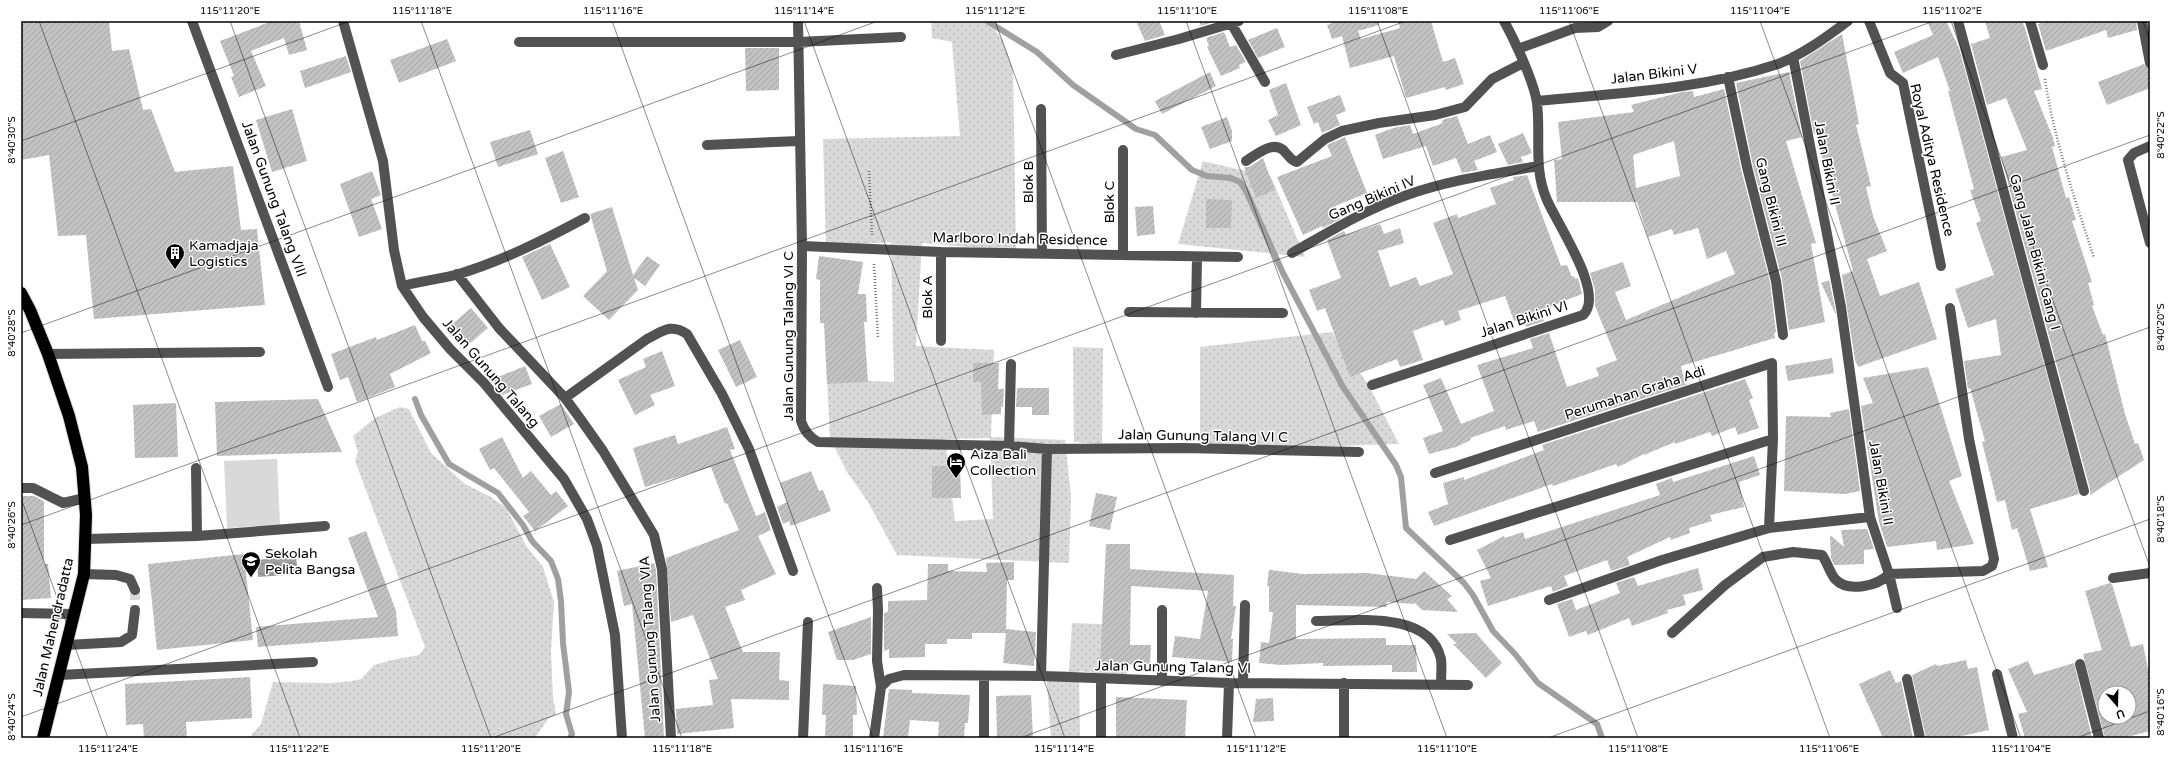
<svg xmlns="http://www.w3.org/2000/svg" width="2171" height="759" font-family="'Varela Round',sans-serif">
<style>
.grass{fill:url(#grass-dots);fill-rule:evenodd}
.garden{fill:#d9d9d9}
.water{fill:url(#water-waves)}
.lines{fill:none;stroke-linecap:round;stroke-linejoin:round}
.stream{stroke:#a0a0a0;stroke-width:6}
.building{fill:url(#building-hatch);fill-rule:evenodd}
.minor-tunnel{stroke:#d9d9d9;stroke-width:10;stroke-dasharray:10 5;stroke-linecap:butt}
.highway-casing{stroke:#dbdbdb;stroke-width:14}
.path{stroke:#747474;stroke-width:2.5;stroke-dasharray:1 2;stroke-linecap:butt}
.minor{stroke:#525252;stroke-width:10}
.highway{stroke:#000;stroke-width:12}
.ticks{fill:none;stroke:#000;stroke-width:1;stroke-opacity:0.45}
.labels{text-anchor:middle;dominant-baseline:central;stroke-width:3;stroke-linejoin:round;paint-order:stroke}
.street-label{font-size:14px;fill:#000;stroke:#fff}
.poi-label{font-size:14px;fill:#000;stroke:#fff;text-anchor:start}
.neatline{fill:none;stroke:#000;stroke-width:1.5}
.ticks-label{font-size:10px;text-anchor:middle;fill:#000}
</style>
<defs>
<pattern id="grass-dots" width="8" height="8" patternUnits="userSpaceOnUse"><rect width="8" height="8" fill="#d9d9d9"/><path d="M2 2h.1M6 6h.1" fill="none" stroke="#b8b8b8" stroke-width="1.8" stroke-linecap="round"/></pattern>
<pattern id="water-waves" width="16" height="10" patternUnits="userSpaceOnUse"><rect width="16" height="10" fill="#a0a0a0"/><path d="M0 5q4-4 8 0t8 0" fill="none" stroke="#888"/></pattern>
<pattern id="building-hatch" width="6" height="6" patternUnits="userSpaceOnUse"><rect width="6" height="6" fill="#c2c2c2"/><path d="M-1 1l2-2M0 6l6-6M5 7l2-2" fill="none" stroke="#a5a5a5"/></pattern>
</defs>
<rect width="100%" height="100%" fill="#fff"/>
<!-- grass -->
<path class="grass" d="M931,21H988L1002,39L1013,69L1016,251L922,243L916,346L994,350L991,437L1065,440L1071,497L1069,563L897,555L868,502L847,472L830,438L827,379L894,382L891,242L826,246L823,139L960,136L952,42L932,38ZM990,438L993,519L955,521L945,439Z
M1203,161L1271,177L1305,257L1178,244Z
M1332,332L1369,386L1399,444L1200,450V347Z
M1073,347L1103,348L1102,444L1074,442Z
M400,407L409,409L431,453L465,484L491,497L506,508L527,547L543,567L554,602L551,651L553,697L556,714L548,719L535,738H249L261,724L273,682L332,683L352,681L361,679L374,665L392,660L419,655L425,647L355,461L358,452L353,436L375,418Z
M1072,623L1126,625L1127,677L1079,671L1080,738H1051L1046,671H1069Z"/>
<!-- garden -->
<path class="garden" d="M277,459L280,525L227,528L224,461Z"/>
<!-- water -->
<path class="water" d="M296,556L298,574L258,577L257,560Z"/>
<g class="lines">
<!-- stream -->
<path class="stream" d="M987,21L1037,52L1073,85L1136,129L1155,135L1192,170L1207,176L1231,178L1240,182L1246,191L1283,273L1343,387L1396,465L1401,477L1406,528L1464,583L1473,595L1493,631L1515,654L1538,683L1597,724L1602,738
M415,399L421,415L449,464L498,493L523,525L532,541L551,561L558,579L561,601L563,643L569,692L566,714L572,734L570,738"/>
</g>
<!-- building -->
<path class="building" d="M21,21H109L112,51L129,49L143,110L151,109L175,172L233,166L241,230L257,229L265,305L94,319L86,235L58,236L49,155L21,160Z
M272,21H299L307,50L289,55L284,38L251,51L266,86L239,97L231,77L234,76L220,41Z
M1136,21H1159L1165,35L1145,41Z
M1199,21H1216L1201,26Z
M1338,21H1378L1379,25L1358,31L1361,39L1400,28L1398,21H1431L1443,62L1455,58L1464,84L1446,90L1445,87L1406,98L1394,56L1350,68L1342,36L1332,39L1327,25Z
M1927,21H1946L1959,48L2079,494L2030,509L2048,567L2030,571L2017,528L2012,530L2005,500L1997,502L1982,442L1985,441L1970,388L1968,389L1964,361L2001,355L1996,319L1968,328L1955,289L1994,275L1976,223L1981,221L1970,190L1974,189L1948,91H1950L1938,57L1903,73L1894,52L1933,35Z
M1985,21H2022L2025,28L2042,89L2034,91L2053,138L2055,146L2052,147L2066,198L2069,197L2076,220L2072,221L2092,282L2088,283L2094,305L2092,306L2103,335L2105,334L2125,414L2135,444L2138,443L2144,460L2090,495V489L2001,157L2027,150L2006,98L1987,105L1971,44L1990,38Z
M2046,21H2136L2137,30L2108,38L2106,30L2046,51L2038,24Z
M1277,28L1285,47L1258,58L1248,40Z
M1224,32L1230,47L1236,45L1246,62L1239,65L1240,68L1221,76L1207,47L1209,46L1206,38Z
M1842,34L1859,124L1856,125L1871,186L1866,187L1873,216L1887,251L1867,259L1880,296L1919,282L1937,339L1858,367L1855,360L1842,275L1853,271L1816,134H1814L1800,61Z
M447,39L456,61L399,83L390,60Z
M745,48H779V90L746,91Z
M346,56L351,72L305,88L300,71Z
M2144,64L2150,69V88L2107,105L2098,82Z
M1210,72L1216,86L1162,114L1155,101Z
M1789,72L1802,137L1786,141L1816,243L1811,244L1825,322L1789,330L1782,279L1753,166L1736,83Z
M1286,83L1301,125L1276,136L1268,120L1278,115L1269,90Z
M1724,89L1741,169L1770,282L1776,332L1774,333L1775,338L1681,366L1685,384L1691,383L1538,432L1534,421L1506,430L1505,426L1470,438L1471,440L1456,447L1429,454L1423,438L1443,431L1423,385L1441,378L1461,424L1494,411L1477,365L1533,348L1530,339L1549,333L1567,387L1599,376L1596,368L1617,360L1595,306V290L1590,273L1623,262L1631,286L1615,292L1626,320L1735,274L1726,251L1707,259L1698,228L1674,235L1672,229L1648,237L1637,202H1557L1554,160L1562,159L1558,122L1634,112L1631,105L1682,92L1693,91L1694,97ZM1674,141L1680,176L1636,188L1633,155Z
M1340,95L1346,111L1336,115L1340,125L1322,133L1318,122L1314,124L1307,107Z
M292,109L307,161L272,172L256,120Z
M1457,116L1468,144L1490,135L1497,152L1474,161L1478,170L1462,173L1456,158L1433,166L1426,146L1383,159L1375,135L1393,128L1410,125L1413,134L1443,123L1442,120Z
M1227,117L1232,131V141L1210,149L1201,127Z
M530,130L538,154L498,167L490,142Z
M1523,133L1532,153L1521,157L1523,162L1508,165L1498,144Z
M1345,137L1367,193L1335,206L1340,219L1323,228L1322,226L1303,235L1277,177L1332,156L1327,145Z
M563,151L579,197L561,203L545,158Z
M1263,158L1275,190L1256,198L1244,167H1249Z
M372,171L381,195L371,199L382,229L359,237L340,184Z
M1527,175L1561,266L1567,265L1572,277L1574,276L1575,279L1578,278L1582,294L1541,310L1544,321L1526,327L1523,318L1514,321L1505,296L1458,311L1461,320L1445,326L1443,320L1413,331L1423,360L1400,367L1397,359L1350,377L1325,308L1317,311L1309,290L1341,278L1327,240L1344,231L1346,235L1380,224L1384,234L1400,228L1404,243L1378,251L1390,287L1416,277L1420,286L1453,274L1433,223L1457,214L1458,218L1496,204L1490,188L1514,180L1513,177Z
M1206,199L1232,200L1231,228H1206Z
M1153,206L1155,234L1137,236L1135,207Z
M612,207L633,275L647,256L660,265L645,286L634,278L638,290L609,320L583,296L607,271L590,214Z
M550,244L570,287L542,300L522,257Z
M819,256L863,262L858,294H866L867,322H864L868,382L827,384L824,323H820V280L816,279Z
M1829,280L1835,308L1836,315L1821,283Z
M471,308L488,328L467,346L450,326Z
M415,325L422,341H425L431,353L390,374L395,387L357,402L348,377L340,380L331,354L376,337L377,340Z
M740,340L757,377L736,387L718,350Z
M662,351L675,386L650,395L655,405L635,415L618,380L646,367L643,359Z
M1832,358L1834,373L1788,381L1785,366Z
M973,363H999L998,389H1004L1003,407H1001V414L982,415L981,382H973Z
M525,366L532,384L502,395L496,388L493,379Z
M1928,367L1962,476L1949,481L1974,544L1937,550L1936,541L1887,547L1879,522L1861,406L1873,403L1863,378Z
M1745,379L1753,398L1749,400L1759,428L1738,435L1735,427L1712,436L1710,432L1675,444V442L1644,455V454L1618,467L1616,464L1553,486L1552,484L1434,526L1428,512L1448,504L1443,483L1464,477V480L1544,450L1542,445Z
M1017,388H1049V415H1032V407H1016Z
M318,399L342,452L217,456L215,402Z
M176,403L178,457L135,458L133,405Z
M561,404L574,424L551,437L539,416Z
M1849,409L1860,491L1845,494L1784,491L1786,416L1831,417L1830,413Z
M727,427L735,449L730,450L756,516L765,512L771,530L758,536L776,574L741,590L745,600L725,607L743,652H780L779,680L789,681V700L731,699L734,728L677,734L676,709L713,705L709,680L718,679L693,615L671,622L666,558L739,530L727,503L725,504L711,467L645,487L633,448L675,435L678,444Z
M502,437L523,478L531,471L551,495L556,491L568,506L535,531L523,516L529,512L494,468L490,470L479,449Z
M1754,456L1760,475L1739,482L1744,507L1710,515L1712,521L1689,528L1690,533L1671,540L1670,537L1627,557L1630,565L1611,571L1607,560L1564,576L1568,586L1553,592L1551,586L1488,606L1480,581L1491,578L1477,550L1504,536L1505,538L1523,532L1525,539L1660,495L1656,484L1672,478L1673,482Z
M932,466H960L961,498H932Z
M811,471L819,491L823,490L831,511L791,526L789,521L783,524L777,507L787,502L780,483Z
M1096,493L1117,497L1110,530L1089,526Z
M21,496H34L44,501V564H48L51,598L21,600Z
M1867,529L1874,549L1864,550V564L1834,565L1831,558L1830,535L1844,547L1841,530Z
M366,531L396,611L398,636L258,647L256,627L378,617L348,538Z
M1106,544H1130V569L1234,575L1233,606H1236L1231,639H1233L1232,662L1172,657L1175,636L1200,639L1208,591L1131,586L1130,645H1151L1150,664L1100,665Z
M244,554L253,640L157,650L148,564Z
M1014,562V580H1007L1006,629L1036,632L1034,666L1003,663L1006,633H972V639H947V644H925V657L889,658V649L884,651V613L888,612V601L927,600L928,564H948V571L987,572L986,563Z
M654,563L656,570L664,738H645L632,604L624,606L617,571Z
M1698,568L1703,590L1683,595L1686,605L1667,610L1668,613L1632,626L1629,618L1588,635L1586,631L1569,637L1557,604L1572,599L1576,610L1620,593L1616,583L1634,577L1638,586Z
M1269,570L1303,574L1367,573L1416,579L1424,571L1452,596L1447,599L1458,612L1422,610L1414,602V604L1387,602L1386,607L1296,605V639L1386,638V645H1416L1417,672H1392V665L1323,666V663L1281,665L1259,663L1261,642L1269,643L1273,612H1269V586H1267Z
M2110,583L2112,584L2131,647L2143,644L2148,669L2150,668V731L2123,738H2105L2083,654L2102,650L2085,591ZM2105,693H2129V717H2105Z
M871,617V654L853,660H837L828,632Z
M1476,633L1502,663L1486,678L1453,644H1457L1447,634Z
M1966,660L1968,669L1977,667L1989,730L1953,738H1926L1912,675L1936,664L1937,666Z
M2028,661L2034,675L2074,663L2092,738H2025L2018,714L2027,712L2008,669Z
M1890,670L1896,683L1901,681L1913,738H1883L1859,684Z
M250,677L252,718L186,722L187,738H144L143,724L126,725L125,684Z
M823,684L856,686L857,715H853V738H825L826,715H822Z
M889,689L912,690V693L970,695L968,723H965L964,738H938L939,722L910,720L908,738H883Z
M1031,695L1033,738H997L996,696Z
M1116,697L1187,700L1185,738H1116Z
M1273,698L1274,721L1253,722L1256,699Z"/>
<g class="lines">
<!-- minor-tunnel -->
<path class="minor-tunnel" d="M135,590V610"/>
<defs>
<path id="highway" d="M21,293L30,310L48,354L69,416L82,467L86,515L84,574L43,738"/>
</defs>
<!-- highway casing -->
<use href="#highway" class="highway-casing"/>
<!-- path -->
<path class="path" d="M2045,79C2054,140 2075,199 2094,258
M869,171L872,235
M874,264L878,338"/>
<!-- minor -->
<path class="minor" d="M192,21L328,387
M343,21L383,161L394,250L402,286L423,317L450,349L484,383L564,479L587,519L597,546L615,635L622,738
M798,21L802,246L801,421C804,431 809,437 818,442L1009,446L1047,449L1185,448L1359,452
M1869,21L1890,73L1903,83L1941,266
M1958,21L2084,491
M2030,21L2043,65
M2142,21L2150,63
M1231,23L1265,82
M519,42H798L901,37
M1518,49L1575,28L1598,27L1608,21
M1116,55L1179,39L1239,21
M1793,57L1841,307L1870,517L1889,574L1983,571L1992,566L1994,559L1969,439L1950,308
M1728,77L1747,167L1776,281L1783,335
M1537,101C1617,93 1700,90 1778,64C1804,54 1826,37 1848,21
M1041,109L1042,254
M707,145L799,141
M2150,146L2134,153L2128,160L2150,243
M1246,161C1257,154 1274,139 1285,152C1289,156 1291,161 1297,162L1325,139L1342,131L1379,123L1435,115L1465,107L1492,79L1523,63
M802,246L941,252L1238,257
M1292,253C1329,232 1366,209 1407,195C1449,180 1494,174 1538,166
M1123,255V150
M457,274L499,328L565,398L579,417L603,451L654,535L662,569L671,738
M402,286C421,281 441,279 459,274C504,260 544,240 585,218
M1129,312L1283,313
M1196,313L1197,257
M941,341V252
M48,354L260,352
M1372,385L1583,315C1606,294 1557,224 1547,200C1533,169 1541,136 1537,103C1534,82 1515,41 1504,21
M565,398L647,339C663,331 671,323 687,334L722,394L749,449L793,571
M1009,446L1011,364
M196,468L197,536
M1435,473L1772,363L1773,439L1769,528
M21,488H33L63,503L85,498
M86,539L197,536L325,526
M1450,540L1773,439
M84,574L116,575L130,579L135,590
M1889,574L1897,608
M2113,578L2150,573
M1549,600L1662,560L1769,528L1870,517
M21,613L74,614
M1316,621C1353,621 1430,610 1441,659C1442,666 1441,676 1441,684
M1672,633L1725,585L1763,557L1793,552L1822,555C1827,562 1830,573 1835,579C1848,593 1878,586 1889,574
M67,645L121,642L132,635L135,610
M2080,664L2099,738
M1997,674L2013,738
M59,675L313,662
M1041,676L1047,449
M1907,679L1920,738
M1162,681V610
M1243,682L1245,605
M881,687L889,679L904,675L1041,676L1229,683L1468,685
M803,738L808,622
M874,738L881,687L877,661L878,610L877,588
M984,738V676
M1101,738V680
M1227,738L1229,683
M1344,738V683"/>
<!-- highway -->
<use href="#highway" class="highway"/>
</g>
<!-- ticks -->
<path class="ticks" d="M39,21L300,738M230,21L491,738M421,21L682,738M612,21L873,738M804,21L1065,738M995,21L1256,738M1186,21L1447,738M1377,21L1638,738M1569,21L1830,738M1760,21L2021,738M1951,21L2150,567M2143,21L2150,42M21,141L350,21M21,333L878,21M21,498L108,738M21,525L1406,21M21,717L1934,21M492,738L2150,135M1020,738L2150,327M1548,738L2150,519M2076,738L2150,711"/>
<!-- icons -->
<defs>
<symbol id="building-pin" viewBox="-11 -11 22 30"><path d="M0 17L-7.5 6A9.5 9.5 0 1 1 7.5 6Z" fill="#000" stroke="#fff"/><path d="M-4-6H4V6H1V3H-1V6H-4ZM-2.5-4.3h1.7v1.8h-1.7ZM.8-4.3h1.7v1.8H.8ZM-2.5-1h1.7V.8h-1.7ZM.8-1h1.7V.8H.8Z" fill="#fff"/></symbol>
<symbol id="hotel-pin" viewBox="-11 -11 22 30"><path d="M0 17L-7.5 6A9.5 9.5 0 1 1 7.5 6Z" fill="#000" stroke="#fff"/><path d="M-6-4.5h1.5V1H6V5H4.5V3h-9V5H-6ZM-4 0a1.8 1.8 0 1 1 3.6 0ZM.5 0V-2.5h3Q6-2.5 6 0Z" fill="#fff"/></symbol>
<symbol id="school-pin" viewBox="-11 -11 22 30"><path d="M0 17L-7.5 6A9.5 9.5 0 1 1 7.5 6Z" fill="#000" stroke="#fff"/><path d="M0-5L7-2L0 1L-7-2ZM-4 1L0 2.5L4 1V4Q0 6-4 4Z" fill="#fff"/></symbol>
</defs>
<g fill-rule="evenodd">
<use href="#building-pin" x="164" y="242" width="22" height="30"/>
<use href="#hotel-pin" x="945" y="451" width="22" height="30"/>
<use href="#school-pin" x="240" y="550" width="22" height="30"/>
</g>
<g class="labels">
<!-- street labels -->
<g class="street-label">
<text transform="translate(1654 74) rotate(-7)">Jalan Bikini V</text>
<text transform="translate(1932 160) rotate(77)">Royal Aditya Residence</text>
<text transform="translate(1827 163) rotate(79)">Jalan Bikini II</text>
<text transform="translate(1028 182) rotate(-90)">Blok B</text>
<text transform="translate(1372 198) rotate(-23)">Gang Bikini IV</text>
<text transform="translate(274 199) rotate(70)">Jalan Gunung Talang VIII</text>
<text transform="translate(1109 202) rotate(-90)">Blok C</text>
<text transform="translate(1771 202) rotate(76)">Gang Bikini III</text>
<text transform="translate(1020 239) rotate(1)">Marlboro Indah Residence</text>
<text transform="translate(2035 252) rotate(75)">Gang Jalan Bikini Gang I</text>
<text transform="translate(927 297) rotate(-90)">Blok A</text>
<text transform="translate(1524 319) rotate(-18)">Jalan Bikini VI</text>
<text transform="translate(788 336) rotate(-90)">Jalan Gunung Talang VI C</text>
<text transform="translate(491 373) rotate(49)">Jalan Gunung Talang</text>
<text transform="translate(1635 393) rotate(-18)">Perumahan Graha Adi</text>
<text transform="translate(1203 436) rotate(1)">Jalan Gunung Talang VI C</text>
<text transform="translate(1881 483) rotate(80)">Jalan Bikini II</text>
<text transform="translate(53 627) rotate(-77)">Jalan Mahendradatta</text>
<text transform="translate(650 639) rotate(-94)">Jalan Gunung Talang VIA</text>
<text transform="translate(1173 667) rotate(1)">Jalan Gunung Talang VI</text>
</g>
<!-- poi labels -->
<g class="poi-label">
<text x="189" y="245">Kamadjaja<tspan x="189" dy="16">Logistics</tspan></text>
<text x="970" y="454">Aiza Bali<tspan x="970" dy="16">Collection</tspan></text>
<text x="265" y="553">Sekolah<tspan x="265" dy="16">Pelita Bangsa</tspan></text>
</g>
</g>
<!-- border -->
<rect width="2171" height="759" fill="none" stroke="#ffffff" stroke-width="44"/>
<!-- north arrow -->
<g transform="translate(2117 705) rotate(160)"><circle r="19" fill="#ffffff" stroke="#999999"/>
<path d="M0-3L7 15L0 10L-7 15Z" fill="#000000"/>
<text y="-6" font-size="11" font-weight="bold" text-anchor="middle" fill="#000000">U</text>
</g>
<rect x="22" y="22" width="2127" height="715" class="neatline"/>
<g class="ticks-label">
<text x="230" y="14">115°11'20"E</text>
<text x="422" y="14">115°11'18"E</text>
<text x="613" y="14">115°11'16"E</text>
<text x="804" y="14">115°11'14"E</text>
<text x="995" y="14">115°11'12"E</text>
<text x="1187" y="14">115°11'10"E</text>
<text x="1378" y="14">115°11'08"E</text>
<text x="1569" y="14">115°11'06"E</text>
<text x="1760" y="14">115°11'04"E</text>
<text x="1952" y="14">115°11'02"E</text>
<text transform="translate(2160 135) rotate(-90)" y="4">8°40'22"S</text>
<text transform="translate(11 140) rotate(-90)" y="4">8°40'30"S</text>
<text transform="translate(2160 327) rotate(-90)" y="4">8°40'20"S</text>
<text transform="translate(11 333) rotate(-90)" y="4">8°40'28"S</text>
<text transform="translate(2160 519) rotate(-90)" y="4">8°40'18"S</text>
<text transform="translate(11 525) rotate(-90)" y="4">8°40'26"S</text>
<text transform="translate(2160 712) rotate(-90)" y="4">8°40'16"S</text>
<text transform="translate(11 717) rotate(-90)" y="4">8°40'24"S</text>
<text x="108" y="752">115°11'24"E</text>
<text x="299" y="752">115°11'22"E</text>
<text x="491" y="752">115°11'20"E</text>
<text x="682" y="752">115°11'18"E</text>
<text x="873" y="752">115°11'16"E</text>
<text x="1064" y="752">115°11'14"E</text>
<text x="1256" y="752">115°11'12"E</text>
<text x="1447" y="752">115°11'10"E</text>
<text x="1638" y="752">115°11'08"E</text>
<text x="1829" y="752">115°11'06"E</text>
<text x="2021" y="752">115°11'04"E</text>
</g>
</svg>
